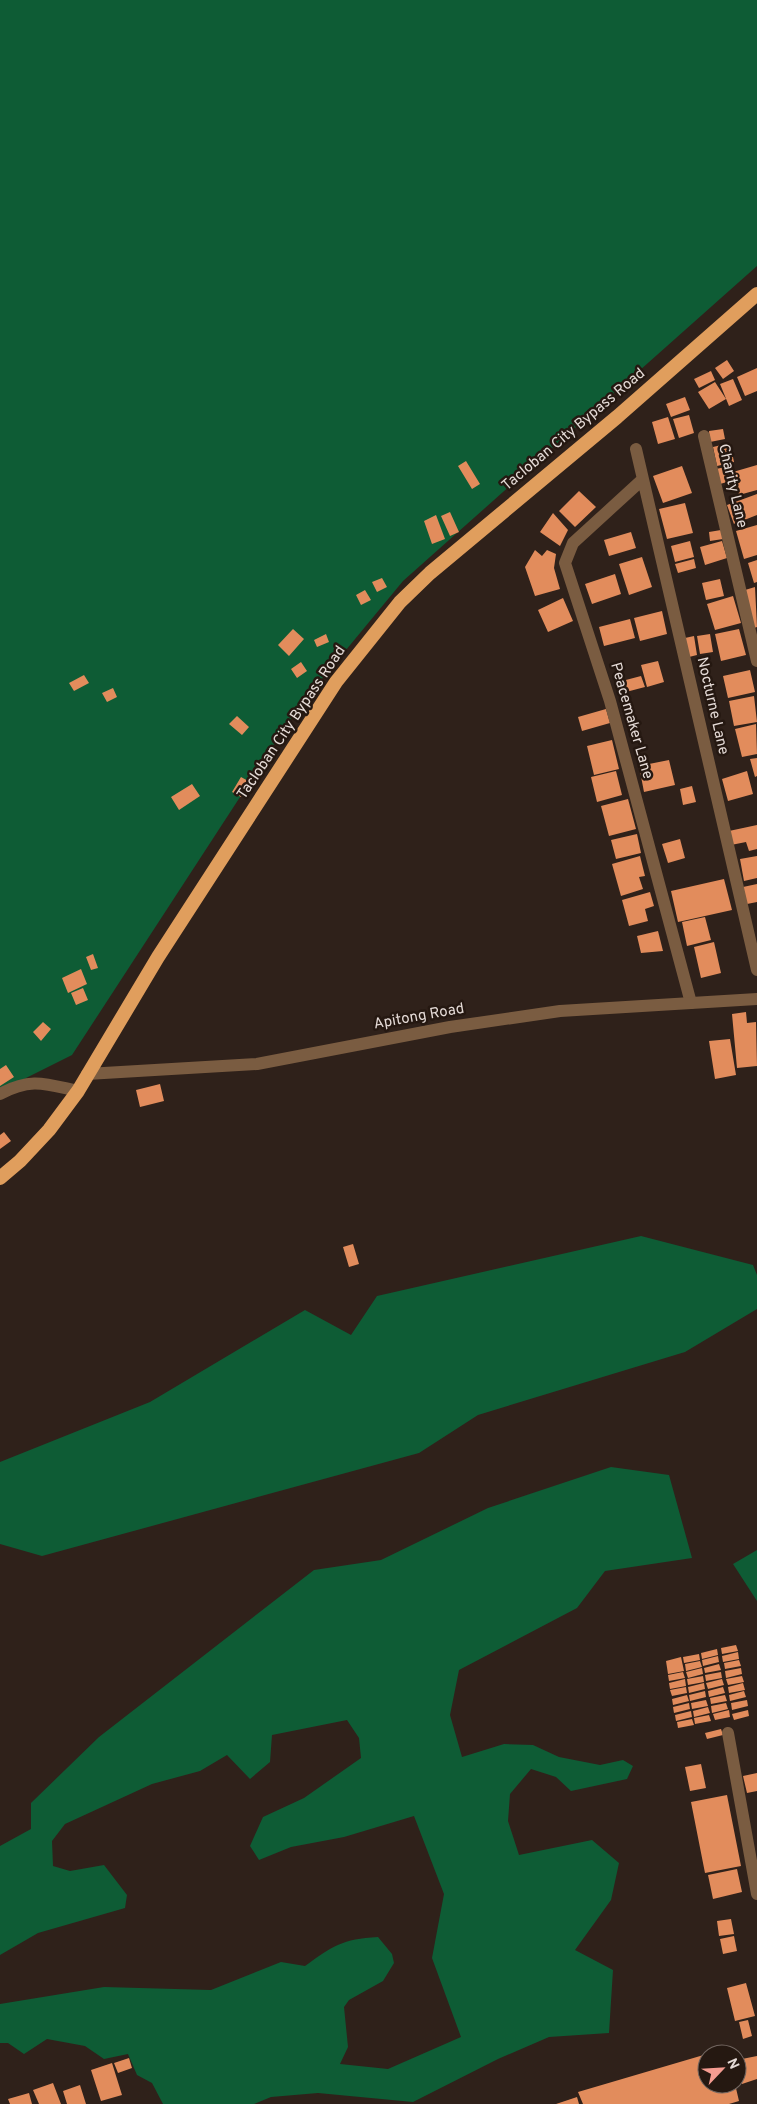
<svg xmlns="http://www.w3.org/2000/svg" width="757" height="2104" font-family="Overpass,sans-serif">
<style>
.green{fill:#0e5c35}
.building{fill:#e28c5c}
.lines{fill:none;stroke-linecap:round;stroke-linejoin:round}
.minor{stroke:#7a5c41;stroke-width:12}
.tertiary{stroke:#7a5c41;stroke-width:12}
.trunk{stroke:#e09e5d;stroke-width:14}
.labels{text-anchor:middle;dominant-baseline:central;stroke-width:5;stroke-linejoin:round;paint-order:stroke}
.street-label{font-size:15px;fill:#e5dbd7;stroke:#251811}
</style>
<rect width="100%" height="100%" fill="#2f211a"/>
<!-- green -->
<path class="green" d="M0,0H757V266L403,581L298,708L72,1055L0,1091Z
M641,1236L753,1265L757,1275V1309L685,1352L478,1415L419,1453L42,1556L0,1544V1462L150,1402L305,1310L351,1335L377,1296Z
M611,1467L669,1475L692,1558L605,1571L577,1608L459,1670L450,1715L462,1757L504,1744L533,1745L559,1757L600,1765L623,1760L633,1766L627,1779L571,1791L556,1777L531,1769L510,1794L508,1821L519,1855L592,1840L619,1863L611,1900L575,1950L613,1970L609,2033L549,2037L498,2059L413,2102L318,2093L271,2097L254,2104H163L152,2083L137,2075L128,2054L104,2059L85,2046L47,2039L24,2054L8,2043H0V2004L104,1987L211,1990L281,1962L305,1966C333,1946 342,1939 378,1937L392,1954L394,1963L383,1981L349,2000L344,2007L348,2047L340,2064L388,2069L461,2037L432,1958L444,1894L414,1816L344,1837L291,1847L259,1860L250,1846L263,1817L304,1798L361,1758L359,1738L347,1720L272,1735L270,1762L250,1779L227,1755L200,1771L152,1784L65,1824L52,1841L53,1866L70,1871L104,1865L127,1895L125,1908L38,1933L0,1955V1846L31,1829V1803L99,1737L314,1570L381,1560L488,1508Z
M757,1550V1601L733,1564Z"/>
<!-- building -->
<path class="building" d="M727,360L734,371L723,379L715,368Z
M757,368V391L745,396L737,377Z
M711,371L715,380L699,388L694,379Z
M733,379L742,400L729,406L720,384Z
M715,382L726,399L709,409L698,392Z
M685,397L690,410L671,417L666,404Z
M689,415L694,433L679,438L673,419Z
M668,417L675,439L658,444L652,422Z
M723,429L725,439L710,442L709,431Z
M730,443L734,462L717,466L713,447Z
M466,461L480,484L472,489L458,466Z
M757,465V490L739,495L733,472Z
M682,466L692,493L663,503L653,476Z
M730,466L734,480L720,484L716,469Z
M579,491L596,507L575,527L559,511Z
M757,494V515L734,524L727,505Z
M685,503L693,533L667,539L659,509Z
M450,512L459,532L450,536L441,516Z
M553,513L568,530L560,546L540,532Z
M436,515L445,539L432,544L424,521Z
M757,525V555L744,559L736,531Z
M721,530L723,539L710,541L709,532Z
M631,532L636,548L609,556L604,540Z
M690,541L694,557L675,562L671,546Z
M722,541L727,558L705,565L700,547Z
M535,550L542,556L547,550L556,554L554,568L560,589L535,596L525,567Z
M642,557L652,587L629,595L619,564Z
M694,559L696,568L678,573L675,564Z
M757,560V582L754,583L748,563Z
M615,574L621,594L592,604L585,584Z
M382,578L387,587L377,592L372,582Z
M720,579L724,596L706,600L702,583Z
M755,587L757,627L754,628L745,590Z
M365,590L371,600L361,605L356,595Z
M733,596L741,623L715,630L707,604Z
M563,598L573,621L548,632L538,610Z
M662,611L667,634L640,641L634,618Z
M630,619L635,638L604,646L599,627Z
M293,629L304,639L289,656L278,645Z
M739,629L746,655L721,661L715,634Z
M326,634L329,642L317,647L314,640Z
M710,634L713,652L700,654L697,636Z
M694,636L697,655L689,657L685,638Z
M658,661L664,682L647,687L641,665Z
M301,662L307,671L297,678L291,669Z
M750,670L755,692L728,698L723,676Z
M84,675L89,683L74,691L69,683Z
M641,676L645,687L626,692L622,681Z
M113,688L117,697L107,702L102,693Z
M754,696L757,722L734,726L729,701Z
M606,709L610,723L582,731L578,717Z
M237,716L249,727L242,735L229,724Z
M756,724L757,754L742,757L735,729Z
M612,740L619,769L594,775L587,746Z
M757,758V776L755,777L750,759Z
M669,760L675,785L644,792L639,766Z
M616,771L622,795L597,802L591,777Z
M747,771L753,794L728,801L722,779Z
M241,777L250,782L241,797L232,792Z
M192,784L200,796L179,810L171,797Z
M692,786L696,802L683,805L680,789Z
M628,799L636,829L609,836L601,806Z
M757,825V849L749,851L746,842L731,845L729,831Z
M637,834L641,853L616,859L611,840Z
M680,839L685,858L668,863L662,844Z
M640,856L645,876L639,877L643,889L621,896L612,864Z
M757,856V878L744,881L740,859Z
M724,879L732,910L678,922L671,891Z
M757,884V902L747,904L743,887Z
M650,892L654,906L645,909L648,921L629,926L622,900Z
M705,917L711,940L687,946L682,922Z
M658,931L663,951L641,953L637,936Z
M714,942L721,973L701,978L694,947Z
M93,954L98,968L91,970L86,957Z
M81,969L87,984L68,993L62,978Z
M83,988L88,1000L76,1005L71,993Z
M746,1012L747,1023L756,1022L757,1066L737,1068L732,1014Z
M43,1022L51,1029L41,1041L33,1032Z
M730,1039L736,1075L715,1079L709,1041Z
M6,1065L14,1077L0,1086V1069Z
M160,1084L164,1101L140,1107L136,1090Z
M4,1132L11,1141L0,1149V1135Z
M353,1244L359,1264L349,1267L343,1247Z
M736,1645L738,1651L722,1654L721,1648Z
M717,1649L718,1655L702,1659L701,1653Z
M738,1652L739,1659L723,1662L722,1656Z
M699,1654L700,1660L684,1663L683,1657Z
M718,1656L719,1662L703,1666L702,1660Z
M681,1657L684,1671L668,1674L666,1661Z
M739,1660L741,1666L725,1669L724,1663Z
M700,1661L702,1667L686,1671L685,1664Z
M719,1664L721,1670L705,1673L704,1668Z
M702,1668L703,1674L688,1678L686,1672Z
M741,1668L742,1674L726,1678L725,1671Z
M683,1672L685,1678L669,1681L668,1675Z
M721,1672L722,1678L706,1681L705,1675Z
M703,1676L704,1682L688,1685L687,1679Z
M742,1676L744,1682L728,1685L726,1679Z
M685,1679L686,1686L670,1689L669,1683Z
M722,1679L724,1685L708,1689L706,1683Z
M704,1683L705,1689L689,1693L688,1687Z
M743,1683L745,1690L729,1693L728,1687Z
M686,1687L687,1693L672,1696L670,1690Z
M723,1687L725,1693L709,1697L708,1691Z
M705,1691L706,1697L690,1701L689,1695Z
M744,1691L746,1697L730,1701L729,1695Z
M687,1695L689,1701L673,1705L672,1699Z
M725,1695L727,1701L711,1704L710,1698Z
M706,1700L708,1706L692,1709L691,1703Z
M747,1700L748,1706L732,1710L731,1703Z
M689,1703L690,1709L674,1713L673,1707Z
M726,1703L728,1709L712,1713L711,1706Z
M708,1707L710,1713L694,1717L693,1711Z
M729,1710L730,1717L715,1720L713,1714Z
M748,1710L749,1716L734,1720L732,1714Z
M691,1711L692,1717L676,1721L675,1715Z
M709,1715L711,1721L695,1724L694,1718Z
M692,1719L694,1725L678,1728L677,1722Z
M721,1729L723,1735L707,1739L705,1733Z
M701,1764L706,1788L690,1791L685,1767Z
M757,1773V1791L747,1793L743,1776Z
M727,1795L741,1866L705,1873L691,1802Z
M737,1869L742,1892L713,1899L708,1875Z
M731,1919L734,1934L719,1936L717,1921Z
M734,1936L737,1951L723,1954L720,1939Z
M746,1983L755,2016L735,2021L727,1988Z
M748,2020L752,2036L743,2039L739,2022Z
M707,2054V2084H735L739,2101L729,2104H583L578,2092Z
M757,2056V2079L742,2084L737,2060Z
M129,2058L132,2068L118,2073L114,2063Z
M112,2063L122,2095L101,2101L91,2070Z
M53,2083L61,2104H39L33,2090Z
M80,2085L86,2104H67L63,2091Z
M29,2093L32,2104H10L8,2099Z
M577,2097L579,2104H556Z"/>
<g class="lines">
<!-- minor -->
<path class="minor" d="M704,436L757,661
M636,449L757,970
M643,479L573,543L565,563L610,701L691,1003
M0,1094C31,1077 46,1084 78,1091
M728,1733L757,1894"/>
<!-- tertiary -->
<path class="tertiary" d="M87,1074L257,1064L450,1027L560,1011L757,999"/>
<!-- trunk -->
<path class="trunk" d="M0,1178L20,1161L49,1130L78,1091L158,957L336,682L400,602L430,573L617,417L757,294"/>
</g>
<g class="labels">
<!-- street labels -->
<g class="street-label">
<text transform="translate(574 430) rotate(-40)">Tacloban City Bypass Road</text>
<text transform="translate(732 486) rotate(77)">Charity Lane</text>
<text transform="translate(712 706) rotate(77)">Nocturne Lane</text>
<text transform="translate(631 721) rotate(74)">Peacemaker Lane</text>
<text transform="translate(292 723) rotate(-56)">Tacloban City Bypass Road</text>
<text transform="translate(419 1017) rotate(-10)">Apitong Road</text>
</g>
</g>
<!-- north arrow -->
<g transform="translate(722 2069) rotate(65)"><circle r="24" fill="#251811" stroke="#726660"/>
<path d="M0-4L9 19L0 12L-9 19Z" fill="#f59c91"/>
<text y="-8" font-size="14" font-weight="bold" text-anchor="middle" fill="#e5dbd7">N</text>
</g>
</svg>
